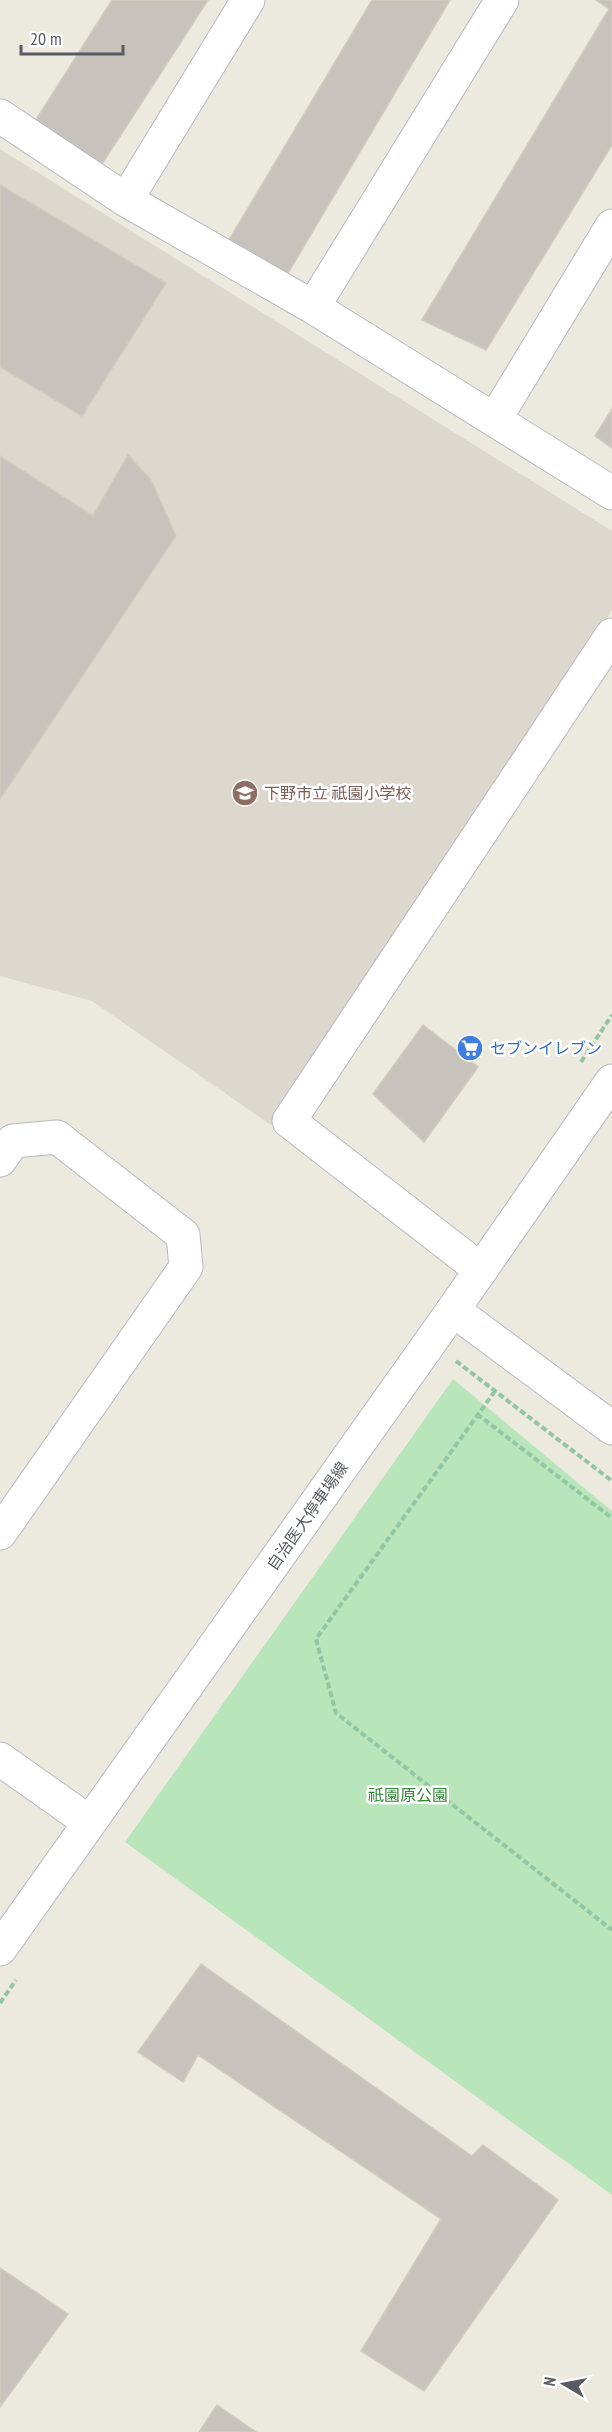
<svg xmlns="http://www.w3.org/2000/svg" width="612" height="2432" font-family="'PT Sans Narrow','Noto Sans JP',sans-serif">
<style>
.education{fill:#dcd8cd}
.green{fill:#b9e5ba}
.building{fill:#c7c3bc;stroke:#d0cbbd;stroke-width:1.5}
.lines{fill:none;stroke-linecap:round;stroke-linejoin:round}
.street-casing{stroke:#b7b9bf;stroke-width:35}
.secondary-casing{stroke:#b5b8bf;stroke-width:35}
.path{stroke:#92c6a2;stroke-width:4;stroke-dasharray:6 3;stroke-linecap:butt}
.street{stroke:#fff;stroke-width:33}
.secondary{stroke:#fff;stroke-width:33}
.labels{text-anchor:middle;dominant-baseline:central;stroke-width:5;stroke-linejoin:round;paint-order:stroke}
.education-label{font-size:16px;fill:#785e54;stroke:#fff;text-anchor:start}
.shop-label{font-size:16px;fill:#366cbe;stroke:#fff;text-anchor:start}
.street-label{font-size:16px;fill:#585b61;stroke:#fff}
.park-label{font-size:16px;fill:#318637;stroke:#fff}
</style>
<rect width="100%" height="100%" fill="#ece9de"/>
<!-- education -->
<path class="education" d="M0,149L612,531V610L271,1125L92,1001L0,976Z"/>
<!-- green -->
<path class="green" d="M453,1379L612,1511V2195L125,1842Z"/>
<!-- building -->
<path class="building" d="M112,0H208L95,175L27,134Z
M372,0H450L281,285L223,250Z
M596,0H612V145L486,350L422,320L609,9Z
M0,185L166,283L82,416L0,367Z
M612,409V448L595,436Z
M128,455L151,480L176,536L0,799V456L93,516Z
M423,1025L478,1067L424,1142L373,1094Z
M201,1964L472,2156L483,2145L558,2200L424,2391L361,2351L441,2219L198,2055L183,2082L138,2052Z
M0,2268L68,2314L0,2407Z
M217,2405L256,2432H199Z"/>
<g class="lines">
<defs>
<path id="street" d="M0,116L126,200L313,307L612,493
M126,200L248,0
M313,307L502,0
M495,419L612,226
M0,1160L13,1141L57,1137L183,1235L186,1267L0,1533
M481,1270L289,1121L612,635
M453,1310L612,1428
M0,1759L89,1822"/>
<path id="secondary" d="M0,1949L453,1310L612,1081"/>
</defs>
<!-- street casing -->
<use href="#street" class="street-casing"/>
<!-- secondary casing -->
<use href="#secondary" class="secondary-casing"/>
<!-- path -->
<path class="path" d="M581,1062L612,1015
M456,1361L612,1481
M495,1391L316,1639L336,1713L612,1930
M477,1414L612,1518
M0,2003L16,1980"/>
<!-- street -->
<use href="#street" class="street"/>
<!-- secondary -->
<use href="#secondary" class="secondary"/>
</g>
<!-- icons -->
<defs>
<symbol id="school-disc" viewBox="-11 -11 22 22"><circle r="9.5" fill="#8d6e63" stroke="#fff"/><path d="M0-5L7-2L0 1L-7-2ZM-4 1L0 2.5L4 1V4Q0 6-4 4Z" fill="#fff"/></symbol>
<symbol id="supermarket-disc" viewBox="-11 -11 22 22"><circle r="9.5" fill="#3f7fe0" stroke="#fff"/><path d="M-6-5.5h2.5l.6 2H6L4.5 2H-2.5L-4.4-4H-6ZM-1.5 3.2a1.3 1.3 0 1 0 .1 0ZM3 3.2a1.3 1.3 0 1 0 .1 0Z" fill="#fff"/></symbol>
</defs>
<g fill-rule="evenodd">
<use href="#school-disc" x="230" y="778" width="30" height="30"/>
<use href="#supermarket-disc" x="455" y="1033" width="30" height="30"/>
</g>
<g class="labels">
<!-- education labels -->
<g class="education-label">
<text x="264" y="793">下野市立 祇園小学校</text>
</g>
<!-- shop labels -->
<g class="shop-label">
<text x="490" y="1048">セブンイレブン</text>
</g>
<!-- street labels -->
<g class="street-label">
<text transform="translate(307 1516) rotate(-55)">自治医大停車場線</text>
</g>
<!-- park labels -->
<g class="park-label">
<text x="408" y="1795">祇園原公園</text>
</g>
</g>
<!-- north arrow -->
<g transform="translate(564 2384) rotate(280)" stroke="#ffffff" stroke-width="4.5" paint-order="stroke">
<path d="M0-4.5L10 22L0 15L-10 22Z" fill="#585b61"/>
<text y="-9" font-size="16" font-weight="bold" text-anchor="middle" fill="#585b61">N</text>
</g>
<!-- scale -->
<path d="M21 45v9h102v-9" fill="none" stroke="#585b61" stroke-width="3"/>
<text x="30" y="45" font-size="18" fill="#585b61" stroke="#ffffff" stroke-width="4.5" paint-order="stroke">20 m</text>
</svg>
